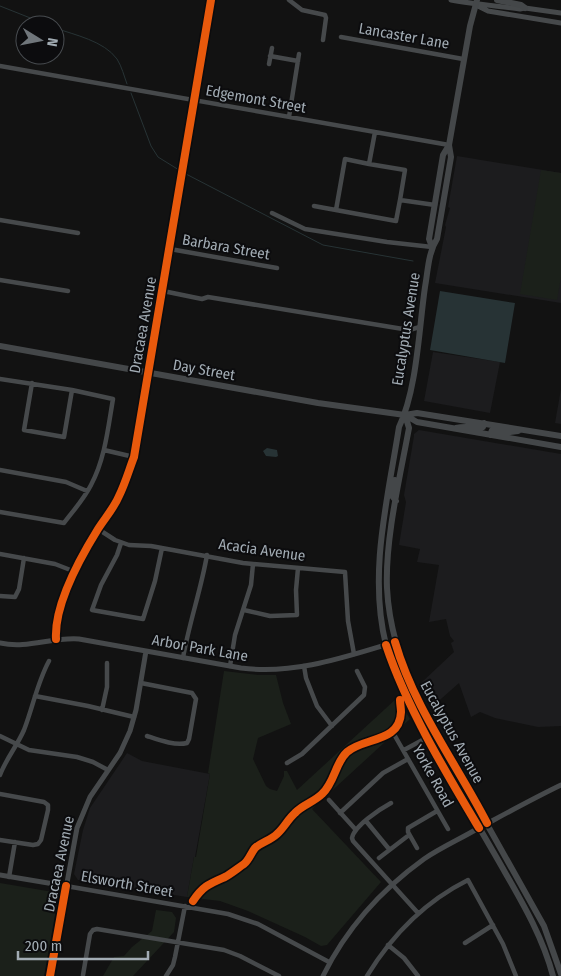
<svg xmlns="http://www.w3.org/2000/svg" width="561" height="976" font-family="'Fira Sans Condensed',sans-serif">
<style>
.built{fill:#1c1c1e}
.green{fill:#1b201a}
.water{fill:#273335}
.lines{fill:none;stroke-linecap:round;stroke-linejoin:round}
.stream{stroke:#273335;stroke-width:1}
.minor{stroke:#46494b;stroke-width:4.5}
.tertiary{stroke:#46494b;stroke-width:5}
.secondary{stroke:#444749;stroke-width:6}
.cycleway-casing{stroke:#0c0c0e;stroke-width:11}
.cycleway{stroke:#e8590c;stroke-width:8}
.labels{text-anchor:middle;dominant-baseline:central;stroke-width:4;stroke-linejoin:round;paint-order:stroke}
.street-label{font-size:15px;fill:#a2acb4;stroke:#0c0c0e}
</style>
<rect width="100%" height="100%" fill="#121212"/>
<!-- built -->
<path class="built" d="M457,156L561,173V303L435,283L446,227L445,225L450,208L448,207Z
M433,352L500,362L490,413L424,401Z
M561,389V424L555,423Z
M419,430L561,454V726L538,727L495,718L480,712L471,717L459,683L433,706L421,683L454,652L451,643L454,641L450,636L446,619L429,622L439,565L417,562L420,549L399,545L406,502L404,495L414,436V434Z
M127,753L142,761L210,774L195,857H194L187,897L78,880L74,874L83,830L90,808Z"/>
<!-- green -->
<path class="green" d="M541,170L561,173V277L557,300L520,294Z
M224,671L258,675H276L283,703L291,724L258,738L253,759L266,786L270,789L277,791L284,776V771H287L297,790L397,698L410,719L312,809L381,882L327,945L321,946L305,937L248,911L220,901L187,897L194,857H196L210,774L208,773Z
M0,883L59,893L44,976H0Z
M156,910L172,912L176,918L174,932L133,976H103L114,957L124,956L132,947L152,931Z"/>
<!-- water -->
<path class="water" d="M440,291L515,303L505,363L430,350Z
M267,448L277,450L278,456L276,457L266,456L263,451Z"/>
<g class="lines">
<!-- stream -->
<path class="stream" d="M0,6L48,25
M55,28C75,35 104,41 117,59C122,67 124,76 127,84
M131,93L151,146L158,157L179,170
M186,174L323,245L413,261"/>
<!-- minor -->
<path class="minor" d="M289,0L302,10L325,15L326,18L323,40
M341,37L463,59
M270,56L298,61
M269,64L272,48
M0,66L449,145
M289,117L299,54
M375,132L369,164L405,170L400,200L435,205
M314,206L396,221L400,200
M336,210L345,159L369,164
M272,213L305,229L387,242L432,247
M0,220L78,233
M170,249L277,268
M0,280L68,291
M163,291L202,299L208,297L409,330L420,327
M0,379L72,390L113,399C108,428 105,459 91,485C84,499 73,511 64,523L0,512
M32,383L24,430L64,437L72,390
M104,450L134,457
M0,470L66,482L87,491
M98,529L115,540L129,545L151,546L243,563L345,572L348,621L354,654
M121,543L117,555L101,585L92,610L143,619L155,581L162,548
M0,554L55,564L73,571
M0,596L15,597L19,589L24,558
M244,610L270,616L297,615L296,590L298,568
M183,658C189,623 201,590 207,555
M230,666L235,635L251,585L253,564
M304,666L306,678L317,706L332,726
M141,683L192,693L196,699L189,739L187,743C175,746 159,740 147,736
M35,696L88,706L134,717
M102,710L107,687V663
M0,736L29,750L77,757L93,762L108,770
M395,736L448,829
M404,750L428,737
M287,763L302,754L364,695L365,687L357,671
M0,775C6,759 17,746 24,730C33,707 37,683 49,661
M0,794L44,802L48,805V810L41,840L38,844L33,845L0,840
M329,800L356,830
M391,803C380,809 354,826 352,838L353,841L418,913
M340,813L383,773L408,759
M366,821L389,849
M417,848L408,832V828L437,811
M379,858L409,835
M9,877L15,842
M66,886L228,914L258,924L329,962
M465,943L493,925
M388,945L404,958L418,976
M83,975L90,934L93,930L97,929L224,950L240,956L279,976
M166,976L173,965L175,957L185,906
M367,976C392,935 424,902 468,880L503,944L516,976"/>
<!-- tertiary -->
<path class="tertiary" d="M451,0C474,4 497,6 520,9L525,8L561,13
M478,6L488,11L561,23
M56,639C54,604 80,558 98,529C105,518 114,508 119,496C125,484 129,470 134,457L211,0
M0,643C28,649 51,637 79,639L241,668C294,675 345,657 395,642
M0,875L66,886
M50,976L77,828L90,797L120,753L130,731L136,710L146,651
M323,976C346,929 381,890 424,859C440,848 460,839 477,829C505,814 532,799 561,785"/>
<!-- secondary -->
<path class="secondary" d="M477,0L470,26L449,145L451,157L437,239C428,253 428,271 425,287C419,328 417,390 399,427C388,498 368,573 386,645C393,673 408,699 421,724C445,770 472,815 498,860C519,897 542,934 553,976
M497,0L521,5L525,8
M432,247L429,239L443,155L449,145
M0,346L318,403L405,415L417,413L561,436
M405,415L409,428C400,477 385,539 387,588C389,628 401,665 418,701L544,926L561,974
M405,415L417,422L561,447
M456,428C468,425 474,429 483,427L484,423
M490,435L492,430L510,432L518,431
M395,480L392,496L396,501"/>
<defs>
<path id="cycleway" d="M56,639C54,604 80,558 98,529C105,518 114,508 119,496C125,484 129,470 134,457L211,0
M395,642C414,708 456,763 487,823
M386,645C407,708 445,771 479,828
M193,901C203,886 209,884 225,877C232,873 238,868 244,864C249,860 251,853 255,848C262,842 271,840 277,834C284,828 288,819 295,813C302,805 314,802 322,794C335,782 335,763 347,752C364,737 400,743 401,712C401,708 400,704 400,700
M50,976L66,886"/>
</defs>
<!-- cycleway casing -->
<use href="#cycleway" class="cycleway-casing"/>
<!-- cycleway -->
<use href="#cycleway" class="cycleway"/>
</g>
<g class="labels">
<!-- street labels -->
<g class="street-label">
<text transform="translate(404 36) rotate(10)">Lancaster Lane</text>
<text transform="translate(256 99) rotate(10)">Edgemont Street</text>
<text transform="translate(226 247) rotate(10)">Barbara Street</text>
<text transform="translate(143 325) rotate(-80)">Dracaea Avenue</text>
<text transform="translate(406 329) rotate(-81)">Eucalyptus Avenue</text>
<text transform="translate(204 370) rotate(10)">Day Street</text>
<text transform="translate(262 550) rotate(8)">Acacia Avenue</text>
<text transform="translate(200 648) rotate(10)">Arbor Park Lane</text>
<text transform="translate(452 732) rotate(61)">Eucalyptus Avenue</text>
<text transform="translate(433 776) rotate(61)">Yorke Road</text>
<text transform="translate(59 864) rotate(-78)">Dracaea Avenue</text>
<text transform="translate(127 884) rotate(10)">Elsworth Street</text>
</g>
</g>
<!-- north arrow -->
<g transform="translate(40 40) rotate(100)"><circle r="24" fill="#0c0c0e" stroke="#484c50"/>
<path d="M0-4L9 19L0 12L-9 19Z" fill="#70767b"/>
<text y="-8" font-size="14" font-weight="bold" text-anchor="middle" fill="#a2acb4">N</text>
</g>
<!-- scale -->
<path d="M18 951v8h130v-8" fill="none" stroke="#a2acb4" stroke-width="2.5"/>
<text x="25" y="951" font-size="15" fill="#a2acb4" stroke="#0c0c0e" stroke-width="4" paint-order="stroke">200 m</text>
</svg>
